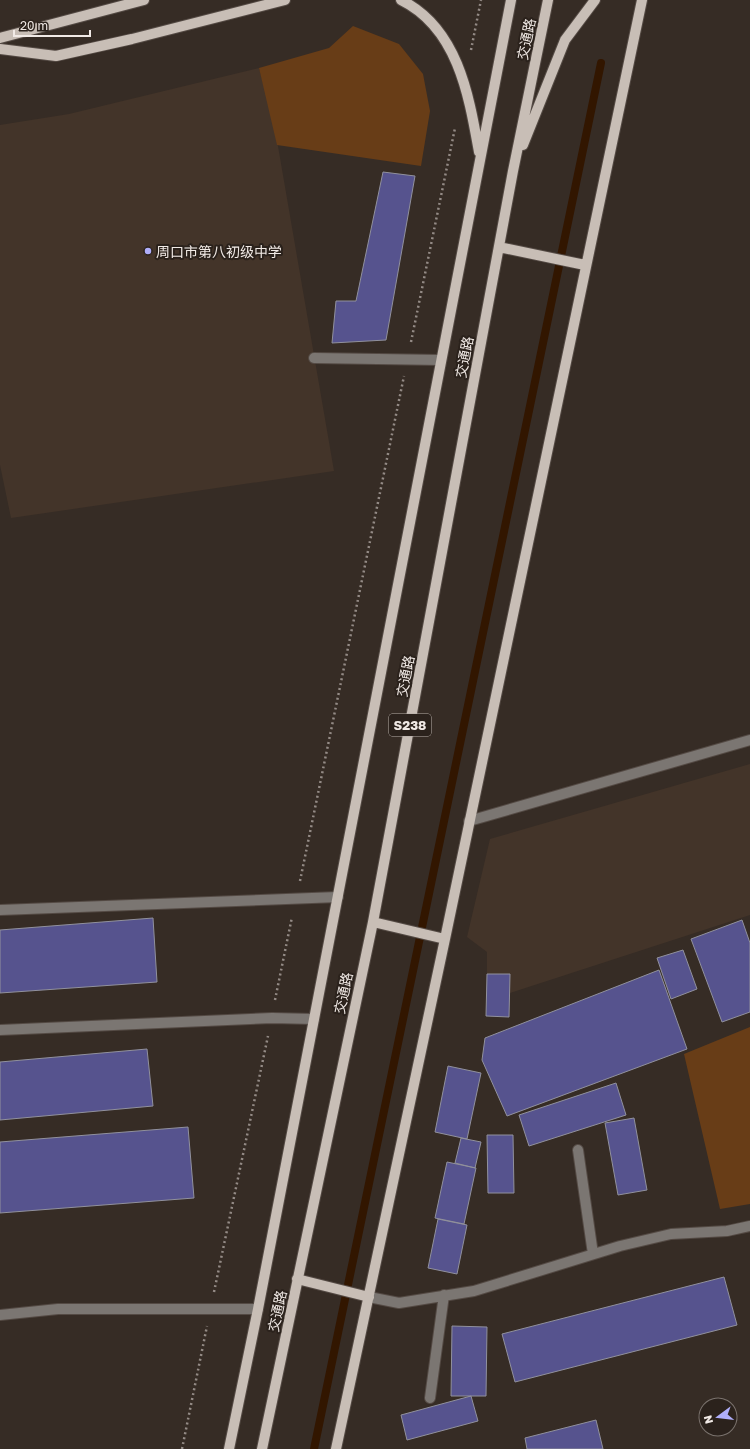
<svg xmlns="http://www.w3.org/2000/svg" width="750" height="1449" font-family="'Golos Text','Noto Sans SC',sans-serif">
<style>
.built{fill:#433429}
.green{fill:#683d17}
.lines{fill:none;stroke-linecap:round;stroke-linejoin:round}
.stream{stroke:#321600;stroke-width:8}
.building{fill:#56538e;stroke:#91919d}
.minor-casing{stroke:#544a44;stroke-width:12}
.major-casing{stroke:#544a44;stroke-width:12}
.path{stroke:#948b86;stroke-width:2.5;stroke-dasharray:2 3;stroke-linecap:butt}
.minor{stroke:#7b7672;stroke-width:10}
.major{stroke:#c8beb6;stroke-width:10}
.poi-dot{fill:#afaefa;stroke:#2b221c;stroke-width:1.5}
.labels{text-anchor:middle;dominant-baseline:central;stroke-width:4;stroke-linejoin:round;paint-order:stroke}
.shield{fill:#2b221c;stroke:#b6aea9;stroke-width:1}
.shield-label{font-size:13px;font-weight:bold;fill:#f1eae6}
.street-label{font-size:14px;fill:#f1eae6;stroke:#2b221c}
.poi-label{font-size:14px;fill:#f1eae6;stroke:#2b221c;text-anchor:start}
</style>
<rect width="100%" height="100%" fill="#362c25"/>
<!-- built -->
<path class="built" d="M259,68L274,123L334,471L11,518L0,465V125L69,114Z
M750,764V915L510,993V974H487V952L467,937L490,839Z"/>
<!-- green -->
<path class="green" d="M353,26L399,44L423,74L430,111L421,166L277,145L259,68L329,48Z
M750,1027V1204L720,1209L684,1054Z"/>
<g class="lines">
<!-- stream -->
<path class="stream" d="M314,1449L601,63"/>
</g>
<!-- building -->
<path class="building" d="M383,172L415,176L386,340L332,343L336,301H356Z
M153,918L157,982L0,993V930Z
M742,920L750,943V1012L722,1022L691,939Z
M683,950L697,989L671,999L657,958Z
M659,970L687,1049L507,1116L482,1060L485,1038Z
M487,974H510L509,1017L486,1016Z
M147,1049L153,1106L0,1120V1062Z
M448,1066L481,1073L467,1139L435,1132Z
M616,1083L626,1115L529,1146L519,1115Z
M634,1118L647,1190L618,1195L605,1123Z
M188,1127L194,1198L0,1213V1142Z
M487,1135H513L514,1193H488Z
M461,1138L481,1142L475,1168L455,1163Z
M447,1162L476,1168L464,1224L435,1218Z
M438,1219L467,1225L457,1274L428,1268Z
M724,1277L737,1325L515,1382L502,1334Z
M452,1326L487,1327L486,1396H451Z
M471,1396L478,1421L407,1440L401,1415Z
M596,1420L603,1449H527L525,1438Z"/>
<g class="lines">
<defs>
<path id="minor" d="M314,358L441,360
M469,821L750,740
M0,910L338,897
M0,1030L272,1018L314,1019
M578,1150L593,1254
M369,1297L399,1303L474,1291L620,1246L671,1234L727,1231L750,1226
M0,1315L58,1309H258
M430,1398L444,1295"/>
<path id="major" d="M401,0C458,28 469,96 479,152
M0,38L144,0
M0,49L56,56L132,39L285,0
M523,145L565,40L595,0
M499,247L585,265
M373,922L445,939
M297,1279L369,1297
M229,1449L258,1309L511,0
M262,1449L373,922L513,171L548,0
M336,1449L445,939L642,0"/>
</defs>
<!-- minor casing -->
<use href="#minor" class="minor-casing"/>
<!-- major casing -->
<use href="#major" class="major-casing"/>
<!-- path -->
<path class="path" d="M471,50L481,0
M411,342L455,128
M300,881L404,376
M275,1000L292,917
M214,1292L268,1036
M182,1449L207,1326"/>
<!-- minor -->
<use href="#minor" class="minor"/>
<!-- major -->
<use href="#major" class="major"/>
</g>
<!-- markers -->
<circle class="poi-dot" cx="148" cy="251" r="4"/>
<g class="labels">
<!-- shield labels -->
<rect class="shield" x="389" y="714" width="42" height="22" rx="3"/>
<g class="shield-label">
<text x="410" y="725">S238</text>
</g>
<!-- street labels -->
<g class="street-label">
<text transform="translate(526 39) rotate(-78)">交通路</text>
<text transform="translate(464 357) rotate(-79)">交通路</text>
<text transform="translate(405 676) rotate(-79)">交通路</text>
<text transform="translate(343 993) rotate(-78)">交通路</text>
<text transform="translate(277 1311) rotate(-78)">交通路</text>
</g>
<!-- poi labels -->
<g class="poi-label">
<text x="156" y="251">周口市第八初级中学</text>
</g>
</g>
<!-- north arrow -->
<g transform="translate(718 1417) rotate(255)"><circle r="19" fill="#2b221c" stroke="#7a726d"/>
<path d="M0-3L7 15L0 10L-7 15Z" fill="#afaefa"/>
<text y="-6" font-size="11" font-weight="bold" text-anchor="middle" fill="#f1eae6">N</text>
</g>
<!-- scale -->
<path d="M14 30v6h76v-6" fill="none" stroke="#f1eae6" stroke-width="2"/>
<text x="20" y="30" font-size="12" fill="#f1eae6" stroke="#2b221c" stroke-width="3" paint-order="stroke">20 m</text>
</svg>
